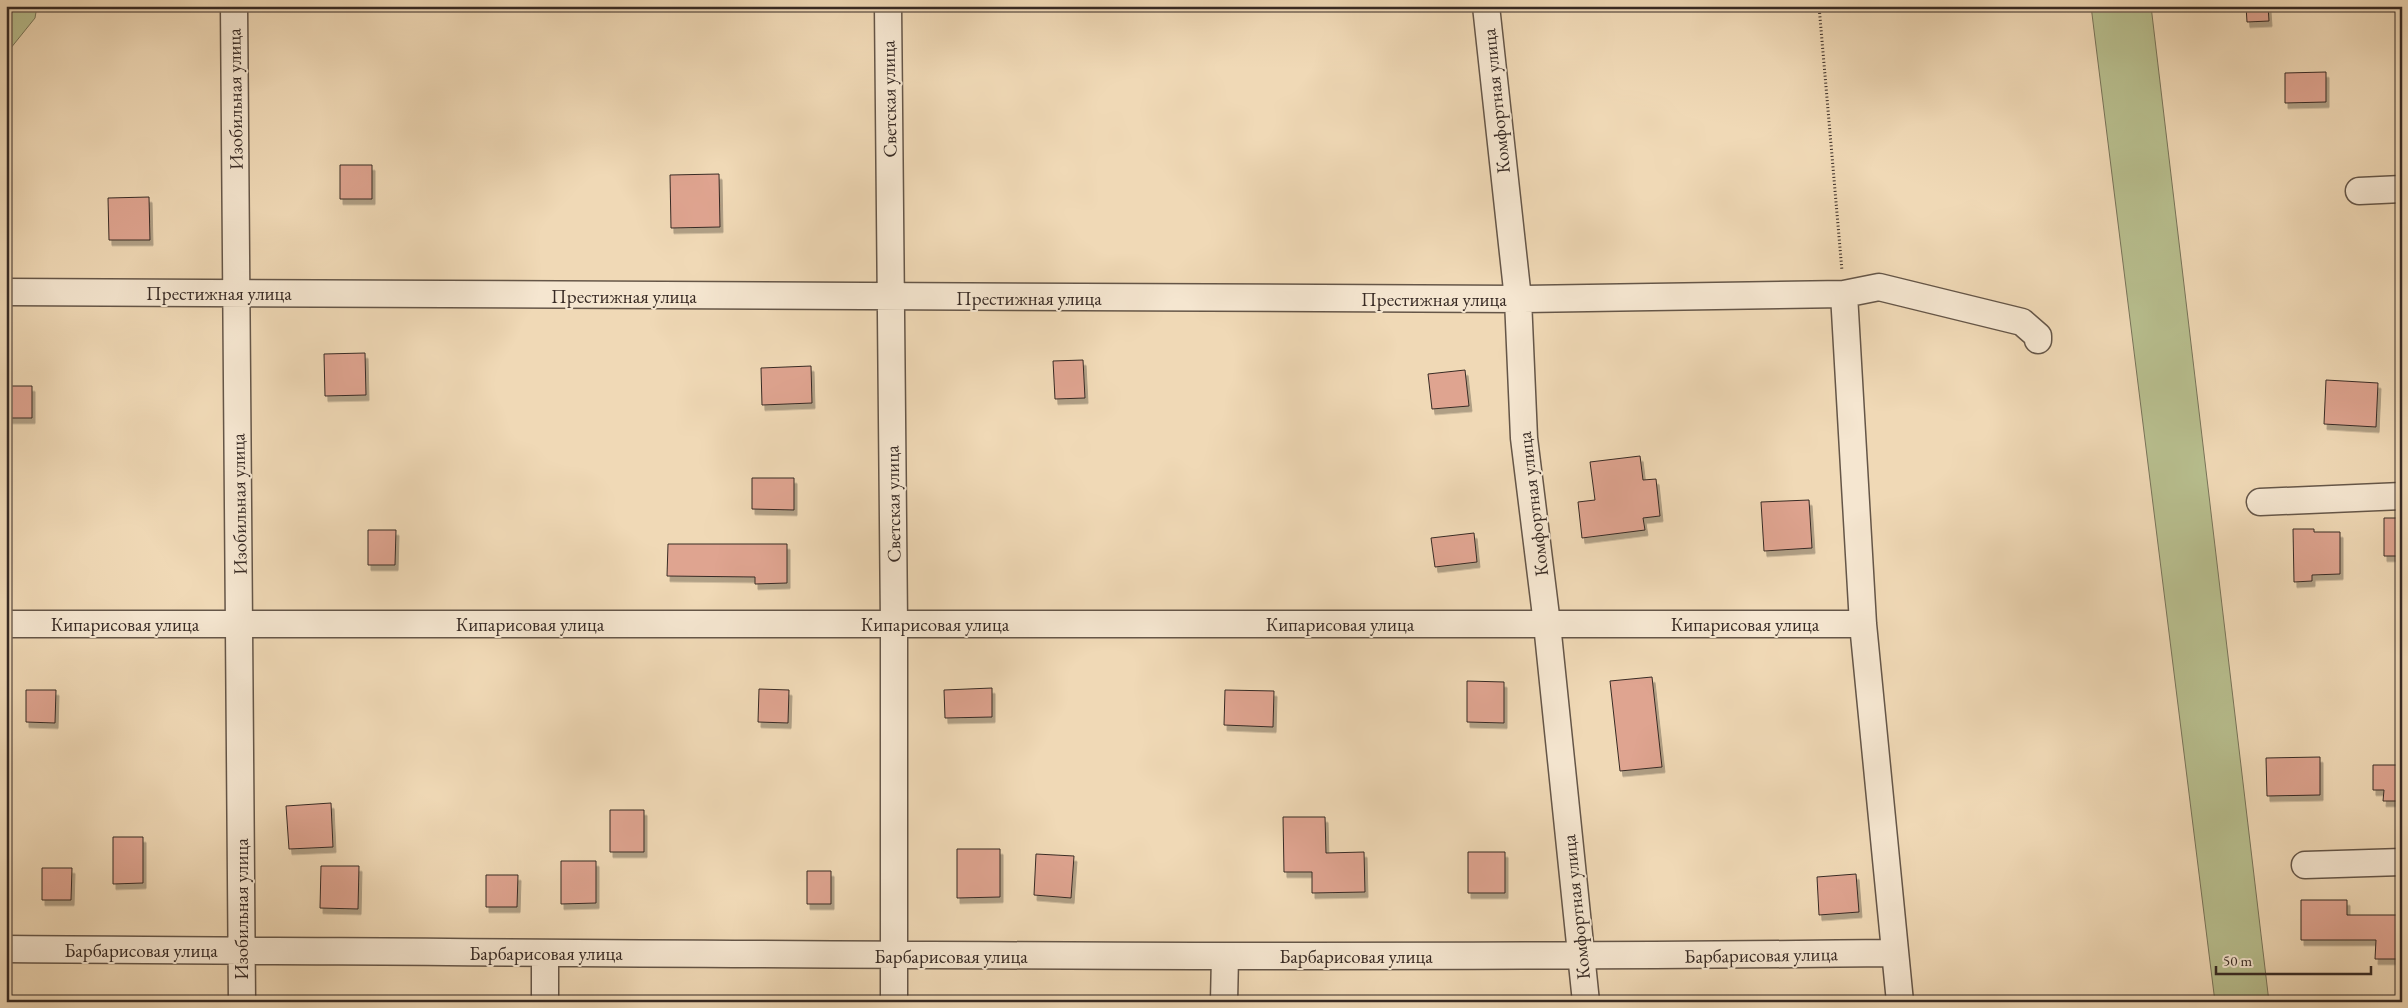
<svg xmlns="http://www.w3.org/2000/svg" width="2408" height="1008" font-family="'EB Garamond',serif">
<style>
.green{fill:#b8bf8f;stroke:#78745a}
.building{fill:#dfa490;stroke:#372a24;filter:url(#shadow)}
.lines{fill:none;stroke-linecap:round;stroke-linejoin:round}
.minor-casing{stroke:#655648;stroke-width:29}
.path{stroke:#372a24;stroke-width:3;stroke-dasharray:1 2.5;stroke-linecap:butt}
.minor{stroke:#f5e6d0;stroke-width:26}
.labels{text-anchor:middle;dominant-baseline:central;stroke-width:4;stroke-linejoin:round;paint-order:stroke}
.street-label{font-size:19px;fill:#372a24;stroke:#f5e6d0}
</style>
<defs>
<filter id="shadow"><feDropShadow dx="3" dy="5.5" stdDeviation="0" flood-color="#0004"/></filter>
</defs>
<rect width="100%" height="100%" fill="#f0d9b6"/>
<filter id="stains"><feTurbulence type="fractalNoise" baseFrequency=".004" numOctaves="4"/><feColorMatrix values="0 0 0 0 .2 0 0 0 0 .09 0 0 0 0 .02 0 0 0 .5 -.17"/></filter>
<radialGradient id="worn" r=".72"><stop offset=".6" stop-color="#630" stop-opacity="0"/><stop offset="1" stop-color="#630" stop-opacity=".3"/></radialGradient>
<!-- green -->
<path class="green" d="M6,6H37L35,18L6,54Z
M2091,6H2151L2269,1002H2215Z"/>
<!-- building -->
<path class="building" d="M2246,6H2268L2269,21L2247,22Z
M2326,72V102L2285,103V73Z
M340,165H372V199H340Z
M719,174L720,227L671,228L670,175Z
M149,197L150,240H109L108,198Z
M365,353L366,395L325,396L324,354Z
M1083,360L1085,398L1055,399L1053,361Z
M811,366L812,403L762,405L761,368Z
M1465,370L1469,406L1432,409L1428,374Z
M2326,380L2378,383L2376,427L2324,424Z
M6,386H32V418H6Z
M1640,456L1643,480L1656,479L1660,516L1643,518L1645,530L1582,538L1578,502L1595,500L1590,462Z
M752,478H794V510L752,509Z
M1809,500L1812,548L1764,551L1761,502Z
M2384,518H2402V556H2384Z
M2293,529H2314V532H2340V574L2312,575V581L2294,582Z
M368,530H396L395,565H368Z
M1474,533L1477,562L1435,567L1431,538Z
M668,544H787V583L755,584V577L667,576Z
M1652,677L1662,767L1620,771L1610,681Z
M1467,681L1504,682V723L1467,722Z
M992,688V717L945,718L944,690Z
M759,689L789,690L788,723L758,722Z
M26,690H56L55,723L26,722Z
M1225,690L1274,691L1273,727L1224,725Z
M2320,757V795L2267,796L2266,758Z
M2373,765H2402V801H2383L2384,790H2373Z
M331,803L333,847L289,849L286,806Z
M610,810H644V852H610Z
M1283,817H1325L1326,853L1364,852L1365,892L1312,893V872H1284Z
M113,837H143V883L113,884Z
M957,849H1000V897L957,898Z
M1468,852H1505V893H1468Z
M1036,854L1074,856L1071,898L1034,895Z
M561,861H596V903L561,904Z
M321,866H359L358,909L320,908Z
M42,868H72L71,900H42Z
M807,871H831V904H807Z
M1856,874L1859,912L1819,915L1817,877Z
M486,875H518L517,907H486Z
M2301,900H2347V915H2402V959H2375L2376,940H2301Z"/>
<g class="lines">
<defs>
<path id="minor" d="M234,6L242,1002
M888,6L894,624V1002
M1486,6L1518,299L1524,438L1547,624L1586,1002
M2359,191L2402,189
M6,292L1518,299L1844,294L1879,287L2022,322L2038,336V340
M1844,294L1863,624L1900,1002
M2260,502L2402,496
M6,624H1863
M2305,865L2402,862
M6,949C636,953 1266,960 1895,953
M545,953V1002
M1224,1002L1225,956"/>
</defs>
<!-- minor casing -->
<use href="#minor" class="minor-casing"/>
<!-- path -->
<path class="path" d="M1819,6L1842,271"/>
<!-- minor -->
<use href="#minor" class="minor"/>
</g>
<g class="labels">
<!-- street labels -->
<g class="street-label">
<text transform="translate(235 99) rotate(-91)">Изобильная улица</text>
<text transform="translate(889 99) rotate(-91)">Светская улица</text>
<text transform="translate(1496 101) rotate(-96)">Комфортная улица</text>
<text x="219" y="293">Престижная улица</text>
<text x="624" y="296">Престижная улица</text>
<text x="1029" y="298">Престижная улица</text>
<text x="1434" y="299">Престижная улица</text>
<text transform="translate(239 504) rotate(-91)">Изобильная улица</text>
<text transform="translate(893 504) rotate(-91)">Светская улица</text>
<text transform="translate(1533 504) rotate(-97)">Комфортная улица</text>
<text x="125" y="624">Кипарисовая улица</text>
<text x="530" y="624">Кипарисовая улица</text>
<text x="935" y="624">Кипарисовая улица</text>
<text x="1340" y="624">Кипарисовая улица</text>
<text x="1745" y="624">Кипарисовая улица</text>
<text transform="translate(1576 907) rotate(-96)">Комфортная улица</text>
<text transform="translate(241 909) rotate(-90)">Изобильная улица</text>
<text x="141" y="950">Барбарисовая улица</text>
<text x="546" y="953">Барбарисовая улица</text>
<text transform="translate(1761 955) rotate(-1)">Барбарисовая улица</text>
<text x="951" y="956">Барбарисовая улица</text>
<text x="1356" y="956">Барбарисовая улица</text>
</g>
</g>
<!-- margin -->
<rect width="2408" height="1008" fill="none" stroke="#f0d9b6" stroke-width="25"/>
<rect x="8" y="8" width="2393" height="993" fill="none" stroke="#372a24" stroke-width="2.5"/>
<rect x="12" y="12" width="2383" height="983" fill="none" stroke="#372a24"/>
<!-- scale -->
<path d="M2216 966v8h155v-8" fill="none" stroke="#372a24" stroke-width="2.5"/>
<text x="2223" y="966" font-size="15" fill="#372a24" stroke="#f5e6d0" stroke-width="4" paint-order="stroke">50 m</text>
<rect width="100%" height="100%" filter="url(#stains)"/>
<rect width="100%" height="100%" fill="url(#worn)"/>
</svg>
